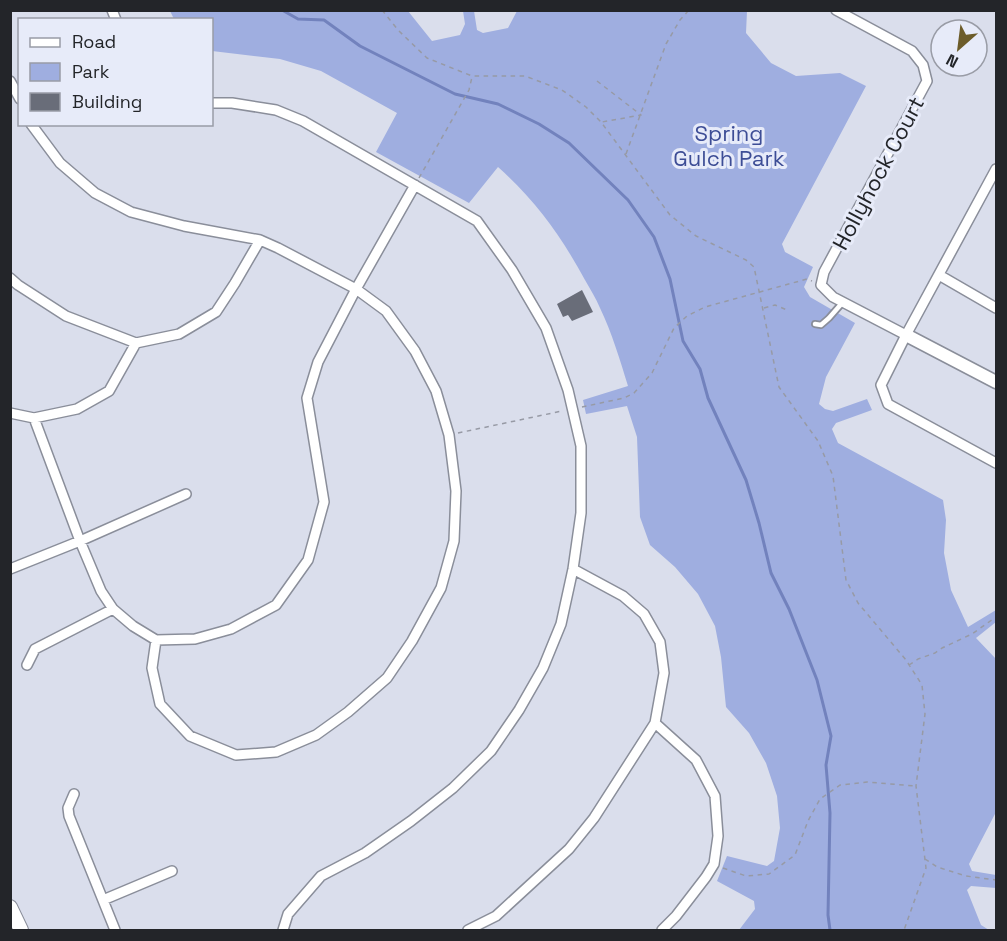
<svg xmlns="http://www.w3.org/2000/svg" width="1007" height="941" font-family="'Space Grotesk',sans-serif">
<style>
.green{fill:#9faee0}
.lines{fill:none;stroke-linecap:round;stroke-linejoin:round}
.stream{stroke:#7282bd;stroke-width:3}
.building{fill:#696d79}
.service-casing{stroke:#8a8e9a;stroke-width:8}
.minor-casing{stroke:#8a8e9a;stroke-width:12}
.tertiary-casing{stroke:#8a8e9a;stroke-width:15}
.secondary-casing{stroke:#8a8e9a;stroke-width:16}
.path{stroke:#979aa5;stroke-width:1.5;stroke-dasharray:4.5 4.5;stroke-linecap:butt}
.service{stroke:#fff;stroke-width:4.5}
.minor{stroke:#fff;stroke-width:9}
.tertiary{stroke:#fff;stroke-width:12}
.secondary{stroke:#fff;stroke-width:14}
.labels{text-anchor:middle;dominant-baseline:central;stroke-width:6;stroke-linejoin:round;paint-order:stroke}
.park-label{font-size:22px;fill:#3d4d96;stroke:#e7ebf9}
.street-label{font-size:22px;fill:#232529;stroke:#e7ebf9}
</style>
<rect width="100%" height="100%" fill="#dadeec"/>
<!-- green -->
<path class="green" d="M170,11H408L432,41L460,35L465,24L463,11H474L477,30L483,33L508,28L517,11H747L746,33L771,63L796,76L840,73L866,86L782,244L785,252L813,267L804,287L810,297L855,323L826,377L819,404L825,409L833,411L867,399L872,410L836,423L832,429L838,443L943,500L946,520L944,553L951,590L968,627L996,610V622L976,638L996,659V812L969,864L972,871L996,875V888L971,886L967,890L981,925L989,930H739L755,909L754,901L717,881L727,856L767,866L774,861L780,828L777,796L766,763L749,733L726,707L721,657L715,626L698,594L675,567L650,545L640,517L637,437L627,406L586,414L583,400L628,386C620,360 612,333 600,308C596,298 590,289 585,280C561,236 536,201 498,167L469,203L376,152L397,113L321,71L280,59L212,51V20L174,19Z"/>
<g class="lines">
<!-- stream -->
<path class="stream" d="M282,10L298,19L324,20L360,46L455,94L498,104L539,124L569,143L628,200L654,237L670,279L683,341L700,369L708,398L746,480L759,523L771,573L789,609L817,680L831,736L826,765L830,813L828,915L830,930"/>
</g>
<!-- building -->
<path class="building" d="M582,290L593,312L572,321L568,315L563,317L557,304Z"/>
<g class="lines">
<defs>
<path id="service" d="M815,324L821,325L829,318L843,302"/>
<path id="minor" d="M112,10L116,20
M836,10L912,51L923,65L927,81L824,272L821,285L833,297L906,335
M10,81L20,99
M212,103H232L276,110L303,121L477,221L512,270L546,328L568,390L581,446V513L573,569L561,624L543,668L519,710L491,751L453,788L411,821L365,853L321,876L288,914L283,930
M31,124L60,163L95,193L131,212L184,226L260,240L278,248L356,289L386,311L415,351L436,391L449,435L456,491L454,541L441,588L412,641L387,678L348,712L316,735L276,752L236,755L190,736L160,704L152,668L156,640
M996,169L906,335L881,385L888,404L996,463
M939,275L996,308
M10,278L18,285L66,316L136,343L179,334L216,312L235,283L260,240
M10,413L34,418L77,409L109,391L136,343
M34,418L80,541L101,591L113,609L133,626L156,640L195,639L231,629L276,605L308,560L324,502L307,398L318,362L356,289L415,185
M10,569L80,541L186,494
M27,665L35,649L113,609
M655,723L696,760L715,796L718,836L714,864L706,877L676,916L662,930
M74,794L68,808L69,816L115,930
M103,900L172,871
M468,930L496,916L569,849L594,818L655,723L664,673L660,642L644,614L623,596L573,569"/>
<path id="tertiary" d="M906,335L996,382"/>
<path id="secondary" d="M10,907L21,930"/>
</defs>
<!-- service casing -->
<use href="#service" class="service-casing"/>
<!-- minor casing -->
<use href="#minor" class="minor-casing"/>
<!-- tertiary casing -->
<use href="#tertiary" class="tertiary-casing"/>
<!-- secondary casing -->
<use href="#secondary" class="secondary-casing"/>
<!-- path -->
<path class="path" d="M382,10L398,30L427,58L472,76H525L562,90L586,107L601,122L670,215L696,236L746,260L754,267L779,387L818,441L833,476L846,580L858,603L906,660L922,685L925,714L916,786L926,868L904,930
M597,81L641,115L602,122
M626,154L666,44L680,20L689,10
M419,178L469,90L472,77
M764,308L775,305L787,310
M582,407L624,398L634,393L652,373L674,328L687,316L705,307L807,279L812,281
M458,433L562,411
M909,665L918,659L935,653L942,648L972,634L996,617
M925,859L937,867L966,876L996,880
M723,868L746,876L769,874L795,855L808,821L820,799L840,785L867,782L915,786"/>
<!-- service -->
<use href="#service" class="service"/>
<!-- minor -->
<use href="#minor" class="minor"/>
<!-- tertiary -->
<use href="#tertiary" class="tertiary"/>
<!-- secondary -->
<use href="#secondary" class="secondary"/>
</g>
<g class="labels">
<!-- park labels -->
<g class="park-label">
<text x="729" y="133">Spring<tspan x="729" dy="25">Gulch Park</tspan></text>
</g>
<!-- street labels -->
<g class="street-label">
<text transform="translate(878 173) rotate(-62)">Hollyhock Court</text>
</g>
</g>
<!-- border -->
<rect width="1007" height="941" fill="none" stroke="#232529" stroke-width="24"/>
<!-- legend -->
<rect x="18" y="18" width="195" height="108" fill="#e7ebf9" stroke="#999ca6" stroke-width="1.5"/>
<rect x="30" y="38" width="30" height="9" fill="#ffffff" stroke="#999ca6" stroke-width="1.5"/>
<text x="72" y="48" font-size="18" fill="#232529">Road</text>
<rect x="30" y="63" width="30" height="18" fill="#9faee0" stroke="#999ca6" stroke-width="1.5"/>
<text x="72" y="78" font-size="18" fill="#232529">Park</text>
<rect x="30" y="93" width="30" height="18" fill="#696d79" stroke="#999ca6" stroke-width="1.5"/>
<text x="72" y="108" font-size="18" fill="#232529">Building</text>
<!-- north arrow -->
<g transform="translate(959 48) rotate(208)"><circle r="28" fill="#e7ebf9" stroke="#999ca6" stroke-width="1.5"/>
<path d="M0-4.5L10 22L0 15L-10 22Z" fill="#6c5c2a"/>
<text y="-9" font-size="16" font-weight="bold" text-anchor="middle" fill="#232529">N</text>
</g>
</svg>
